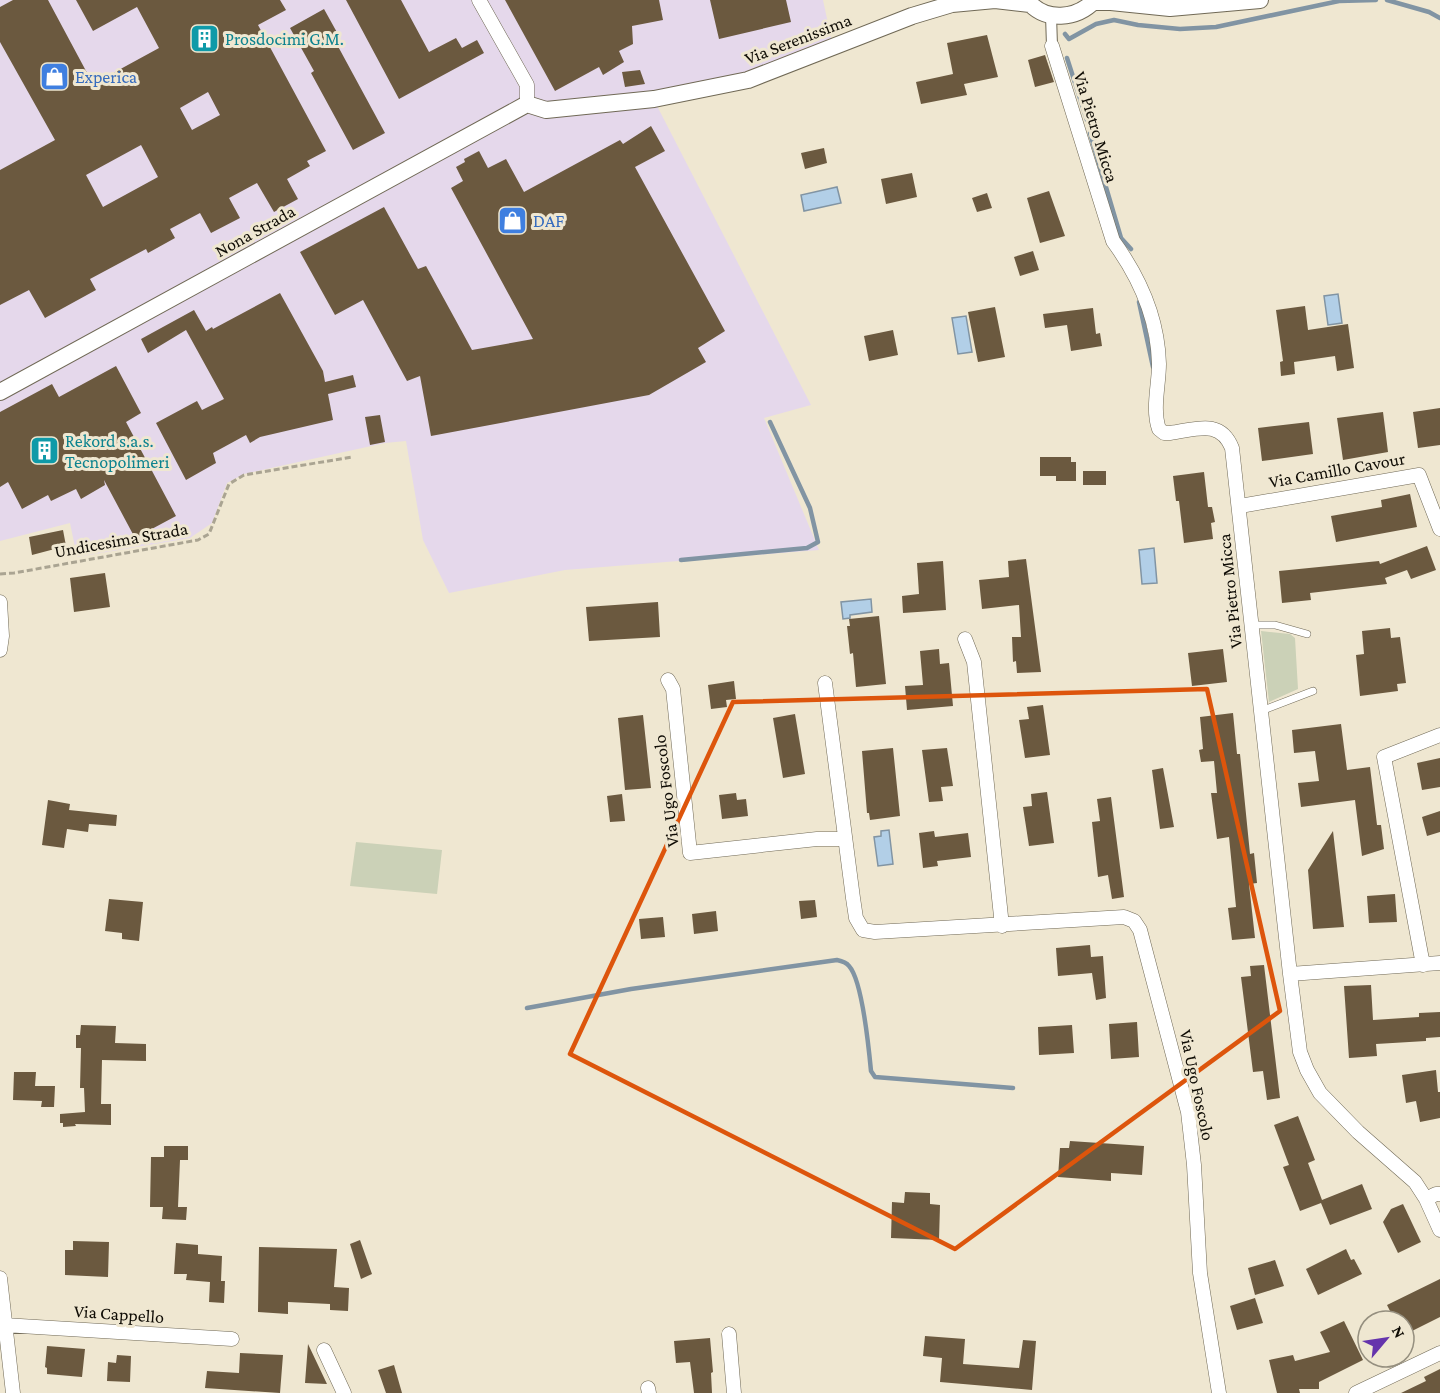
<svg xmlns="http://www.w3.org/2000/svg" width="1440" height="1393" font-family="'Crimson Pro',serif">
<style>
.industrial{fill:#e5d8eb}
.green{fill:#cbd1b7}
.water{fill:#b2cfe7;stroke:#8194a3;stroke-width:1.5}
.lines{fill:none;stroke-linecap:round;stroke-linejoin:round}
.stream{stroke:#8194a3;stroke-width:4.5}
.building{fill:#6b593f;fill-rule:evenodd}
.service-casing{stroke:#706956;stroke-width:8}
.pedestrian-casing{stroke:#706956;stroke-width:12}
.minor-casing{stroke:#706956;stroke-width:15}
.tertiary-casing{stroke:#706956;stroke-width:18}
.path{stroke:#aaa492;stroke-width:3;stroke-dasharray:6 3;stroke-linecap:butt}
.service{stroke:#fff;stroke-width:7}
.pedestrian{stroke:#fff;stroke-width:10}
.minor{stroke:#fff;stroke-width:14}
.tertiary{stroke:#fff;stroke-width:16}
.marked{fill:none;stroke:#dd550c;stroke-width:4.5;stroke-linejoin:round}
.labels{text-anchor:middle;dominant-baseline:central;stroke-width:6;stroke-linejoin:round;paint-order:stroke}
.culture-label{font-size:18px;fill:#0d838f;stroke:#efe7d1;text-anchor:start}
.street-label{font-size:18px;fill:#0f0c05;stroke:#efe7d1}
.shop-label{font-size:18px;fill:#366cbe;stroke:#efe7d1;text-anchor:start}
</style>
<rect width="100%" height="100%" fill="#efe7d1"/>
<!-- industrial -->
<path class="industrial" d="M0,0H823L833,47L655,102L811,405L764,418L819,550L565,570L449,593L423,540L406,441L385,443L244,474L227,483L212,523L190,538L77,557L70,523L0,541Z"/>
<!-- green -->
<path class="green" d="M1261,631L1290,634L1295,638L1298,689L1269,702Z
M356,842L442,850L437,894L350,886Z"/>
<!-- water -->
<path class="water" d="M837,187L841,203L804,211L801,195Z
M1338,294L1342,323L1328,325L1324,296Z
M966,316L972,352L958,354L952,318Z
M1154,548L1157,583L1142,584L1139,550Z
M871,599L872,612L850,615V618L843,619L841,602Z
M889,830L893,864L878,866L874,837L881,836V831Z"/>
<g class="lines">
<!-- stream -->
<path class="stream" d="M1387,0L1429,12L1440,18
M1065,34L1069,39L1096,24L1114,20L1138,25L1180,29L1216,27L1339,1L1376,0
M1067,58L1087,120
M1090,133L1121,238L1131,249
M1139,302L1153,367
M681,560L807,548L818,542L810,508L770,422
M527,1008L631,989L837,960C842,961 846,962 849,966C862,980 869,1050 871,1071L875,1077L1013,1088"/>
</g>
<!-- building -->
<path class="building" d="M13,0H48L93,84L159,48L137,7L93,31L76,0H280L286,10L258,25L326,151L307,161L310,166L287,179L298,199L274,212L257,183L229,198L240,218L211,233L200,213L170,229L175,238L148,253L146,249L90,279L96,290L45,318L29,290L0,305V170L55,140L0,42V7ZM208,92L220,115L192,130L180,108ZM141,145L158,177L103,207L86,175Z
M346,0H401L429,52L456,38L462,48L477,40L484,53L399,99Z
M505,0H659L663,20L632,26L633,44L619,51L624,62L603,75L599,67L555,91Z
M710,0H786L791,22L719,39Z
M324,9L339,36L334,39L385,133L353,150L311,73L314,71L290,28Z
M987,35L998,77L964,84L967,95L921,104L916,82L953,74L947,43Z
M1045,55L1054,82L1035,87L1028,60Z
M640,70L645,84L625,87L622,72Z
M651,126L665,151L635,167L725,331L698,348L706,362L649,395L431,436L420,376L407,381L363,300L335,315L300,252L384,207L418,269L426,266L472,350L533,339L451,188L463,181L456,167L465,162L464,159L479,151L488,168L506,159L524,192L620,140L623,144Z
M824,148L827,163L805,169L801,153Z
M912,173L917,197L886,204L881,179Z
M1049,191L1065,236L1040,243L1027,198Z
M987,193L992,208L977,212L972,198Z
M1033,251L1039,270L1020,276L1014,257Z
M280,293L323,371L325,382L353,375L356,387L328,394L333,420L260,437L250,443L246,435L213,453L216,463L186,480L156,423L197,401L202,410L224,399L186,330L148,353L141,339L194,310L206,331L212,327L213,329Z
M1305,306L1308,330L1348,324L1354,368L1337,371L1335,356L1294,362L1295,374L1281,376L1280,362L1283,361L1276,310Z
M995,307L1005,357L978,362L968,312Z
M1093,308L1096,334L1100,333L1102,346L1071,351L1067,325L1045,328L1043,314Z
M893,330L898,355L869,361L864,336Z
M116,366L141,413L126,422L176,516L135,538L104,480L105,485L81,499L76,489L51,501L48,495L22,509L8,482L0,487V412L52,384L59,397Z
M1440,408V445L1418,448L1413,412Z
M1383,412L1388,452L1343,460L1337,418Z
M380,415L385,442L370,445L365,417Z
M1309,422L1313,454L1262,461L1258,428Z
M1040,457H1071V462H1076V481H1056V476H1040Z
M1083,471H1106V485H1083Z
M1204,472L1208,507H1212L1215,522L1211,523L1213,539L1184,543L1179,501H1176L1173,476Z
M1410,494L1417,527L1336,542L1331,516L1382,507L1381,500Z
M63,530L66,546L32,555L29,537Z
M1427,546L1436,570L1411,579L1407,570L1385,578L1387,584L1310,593L1311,600L1282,603L1279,571L1379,561L1380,564Z
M1026,559L1041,672L1017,673L1016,661L1013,662L1012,637H1021L1019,605L982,609L979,580L1009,577L1008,561Z
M943,561L946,610L903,613L902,596L919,594L917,563Z
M105,573L110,607L74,612L70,578Z
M658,602L660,637L589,641L586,607Z
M879,616L886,684L856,687L853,653L850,654L847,626H850L849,619Z
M1390,628L1391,638L1400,637L1406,683L1397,684L1398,691L1360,696L1356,655L1364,654L1362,631Z
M939,649L940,664L949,663L953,706L907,710L905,686L923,685L920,651Z
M1223,649L1227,682L1192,686L1188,653Z
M734,681L736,699L726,700L727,707L711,709L708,685Z
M1043,705L1050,755L1025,758L1019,720L1029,719L1027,707Z
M1233,713L1237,754H1240L1250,854L1254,853L1257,883L1249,884L1255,938L1232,940L1228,908L1236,907L1229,837L1217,839L1211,793H1217L1214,761L1201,762L1199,750L1203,749L1200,717Z
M795,714L805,774L783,778L773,718Z
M643,715L651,788L625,790L618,718Z
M1341,724L1347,770L1370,767L1377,825H1381L1384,849L1362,856L1355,800L1301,807L1298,783L1319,781L1315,751L1294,753L1292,730Z
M893,748L900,816L870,820L869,813H867L862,751Z
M947,748L953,786L941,787L943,801L929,802L922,750Z
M1440,758V787L1422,790L1417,763Z
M1163,768L1174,827L1160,829L1152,770Z
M1047,792L1054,843L1029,846L1023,807L1032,806L1031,794Z
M736,793L737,800L746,799L748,816L722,819L719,795Z
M622,794L625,821L610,822L607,796Z
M1111,797L1124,897L1112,899L1108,875L1098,877L1092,822L1100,821L1097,799Z
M48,800L70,804L69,810L117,815L116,826L89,824L88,832L67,829L64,848L42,845Z
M1440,811V832L1427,836L1422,817Z
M934,831L935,837L968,833L971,857L937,861L938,866L923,868L919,833Z
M1333,831L1344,927L1313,929L1308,870Z
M1395,894L1397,922L1369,923L1367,896Z
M109,899L143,902L139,941L122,939V933L105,931Z
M815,900L817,917L801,919L799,901Z
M716,911L718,931L694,934L692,914Z
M663,917L665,937L641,939L639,919Z
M1090,945L1091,957L1103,956L1106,998L1096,1000L1092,973L1058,976L1056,948Z
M1264,965L1280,1098L1267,1100L1263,1071L1253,1072L1241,977L1251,976L1250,966Z
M1371,985L1373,1020L1419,1017V1013L1440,1012V1037L1426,1038V1041L1376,1044L1377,1056L1349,1058L1344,986Z
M1137,1022L1139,1057L1111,1059L1109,1024Z
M81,1025L116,1026L115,1043L146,1044V1061L102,1060L101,1104H111V1125L75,1124L76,1126L63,1127V1123H60V1114L85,1112L84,1088H80L81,1048H76V1035H80Z
M1072,1025L1074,1053L1039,1055L1038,1027Z
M1436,1070L1438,1092H1440V1118L1420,1122L1416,1101L1406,1103L1402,1075Z
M14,1072H36L35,1086H55L54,1107H41L42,1101L13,1100Z
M1298,1116L1315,1160L1308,1163L1322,1200L1362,1184L1372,1209L1330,1225L1321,1203L1300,1211L1283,1167L1289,1165L1274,1125Z
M1070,1141L1144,1146L1142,1175L1111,1173V1181L1058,1177L1060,1148H1069Z
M164,1146H188V1160H180L178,1207H187L186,1220L162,1219L163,1207H150L151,1157H164Z
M905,1192L930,1193V1204L940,1205L939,1240L891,1238L892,1202L904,1203Z
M1403,1204L1421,1242L1398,1253L1383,1222L1391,1209Z
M360,1240L372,1274L361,1279L350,1244Z
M73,1241L109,1242L108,1277L65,1275V1250H73Z
M176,1243L198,1245V1254L222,1256L221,1281H225L224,1303L209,1302L210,1282L186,1280L187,1274H174Z
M259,1247L337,1249L334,1287L349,1288L348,1311L330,1310V1304L288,1302V1314L258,1312Z
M1346,1249L1351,1260L1354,1259L1362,1274L1318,1295L1306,1269Z
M1275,1260L1284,1286L1255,1295L1248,1268Z
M1440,1279V1317L1404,1335V1321H1395L1387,1305Z
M1255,1298L1263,1323L1237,1330L1230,1306Z
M1344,1321L1363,1360L1319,1382V1389H1299L1300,1393H1277L1269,1360L1293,1355L1295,1361L1330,1352L1320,1332Z
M925,1336L965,1339L963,1364L1019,1368L1023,1340L1036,1341L1032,1390L940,1382L942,1358L923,1356Z
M710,1338L713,1372L711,1373L712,1393H694L690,1362L676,1363L674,1341Z
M308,1344L327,1384L305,1383Z
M47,1346L85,1349L82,1377L47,1374V1368L45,1367Z
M240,1353L283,1355L280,1393L205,1388L207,1371L239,1373Z
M117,1355L131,1356L130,1382L107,1381L108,1362L116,1363Z
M394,1365L402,1393H386L378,1370Z
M1440,1369V1393H1401L1426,1381L1424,1377Z"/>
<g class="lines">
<defs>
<path id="service" d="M1252,625H1275L1307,634
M1261,711L1313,691"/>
<path id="pedestrian" d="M1051,15L1052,46"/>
<path id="minor" d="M479,0L527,85V104
M1052,46L1113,241C1140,278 1158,318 1159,364C1159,385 1152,409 1159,429L1164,433H1170C1195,430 1220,418 1232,448L1290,974L1300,1052L1307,1070L1320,1093L1358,1132L1415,1182L1426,1199L1440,1230
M1240,506L1419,475L1440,529
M0,602L2,636L0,650
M965,639L974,662L1002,926
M668,680L673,689L690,853L817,839H844
M825,683L853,898L856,918L863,930L875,932L1124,917L1134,921L1140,930L1188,1112L1194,1165L1200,1273L1219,1393
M1423,965L1384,757L1440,735
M1290,974L1440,963
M1426,1199L1436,1194H1440
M0,1278L13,1393
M4,1325L232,1339
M729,1334L734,1393
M324,1350L344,1393
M648,1388L649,1393
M1356,1393L1440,1353"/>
<path id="tertiary" d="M1027,0C1045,23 1077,19 1095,0
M1094,2H1111L1170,8L1260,0
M0,392L527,104L546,110L654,99L748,80L912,16L952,4L995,0L1030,4"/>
</defs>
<!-- service casing -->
<use href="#service" class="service-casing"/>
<!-- pedestrian casing -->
<use href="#pedestrian" class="pedestrian-casing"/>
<!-- minor casing -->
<use href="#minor" class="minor-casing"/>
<!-- tertiary casing -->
<use href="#tertiary" class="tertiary-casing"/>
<!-- path -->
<path class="path" d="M0,574L14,573L198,540L209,534L229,484L244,475L352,457"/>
<!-- service -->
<use href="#service" class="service"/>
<!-- pedestrian -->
<use href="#pedestrian" class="pedestrian"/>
<!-- minor -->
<use href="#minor" class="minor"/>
<!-- tertiary -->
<use href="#tertiary" class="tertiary"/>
</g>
<!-- marked area -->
<path class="marked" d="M1207,689L1280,1011L955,1249L570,1054L733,702Z"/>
<!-- icons -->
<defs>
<symbol id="building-square" viewBox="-11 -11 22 22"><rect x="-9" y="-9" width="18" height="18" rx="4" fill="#0f9aa8" stroke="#efe7d1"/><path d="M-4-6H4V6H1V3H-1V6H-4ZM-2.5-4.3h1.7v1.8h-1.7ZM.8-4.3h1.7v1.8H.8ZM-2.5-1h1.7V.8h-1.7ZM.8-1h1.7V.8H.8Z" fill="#fff"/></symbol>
<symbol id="shop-square" viewBox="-11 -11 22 22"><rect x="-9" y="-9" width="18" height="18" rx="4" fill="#3f7fe0" stroke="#efe7d1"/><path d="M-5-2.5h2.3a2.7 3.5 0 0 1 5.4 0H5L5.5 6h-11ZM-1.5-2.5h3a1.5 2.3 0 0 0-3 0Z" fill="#fff"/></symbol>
</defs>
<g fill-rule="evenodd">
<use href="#building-square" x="188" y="22" width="33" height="33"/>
<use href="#shop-square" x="38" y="60" width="33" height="33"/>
<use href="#shop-square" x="496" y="204" width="33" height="33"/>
<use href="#building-square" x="28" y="434" width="33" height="33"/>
</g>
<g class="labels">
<!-- culture labels -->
<g class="culture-label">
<text x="225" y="39">Prosdocimi G.M.</text>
<text x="65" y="441">Rekord s.a.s.<tspan x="65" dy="21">Tecnopolimeri</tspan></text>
</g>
<!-- street labels -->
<g class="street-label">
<text transform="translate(798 39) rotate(-21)">Via Serenissima</text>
<text transform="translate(1096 127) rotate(73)">Via Pietro Micca</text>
<text transform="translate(255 231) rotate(-29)">Nona Strada</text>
<text transform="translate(1337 470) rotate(-10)">Via Camillo Cavour</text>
<text transform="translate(121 540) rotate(-10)">Undicesima Strada</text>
<text transform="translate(1230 591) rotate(-96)">Via Pietro Micca</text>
<text transform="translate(666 791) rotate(-97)">Via Ugo Foscolo</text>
<text transform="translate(1197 1085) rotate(78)">Via Ugo Foscolo</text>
<text transform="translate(119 1314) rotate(4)">Via Cappello</text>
</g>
<!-- shop labels -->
<g class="shop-label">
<text x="75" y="77">Experica</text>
<text x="533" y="221">DAF</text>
</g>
</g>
<!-- north arrow -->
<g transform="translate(1386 1339) rotate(61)"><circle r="28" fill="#efe7d1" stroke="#958f7f" stroke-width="1.5"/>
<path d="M0-4.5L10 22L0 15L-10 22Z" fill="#6534ac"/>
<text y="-9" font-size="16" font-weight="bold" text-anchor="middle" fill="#0f0c05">N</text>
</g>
</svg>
